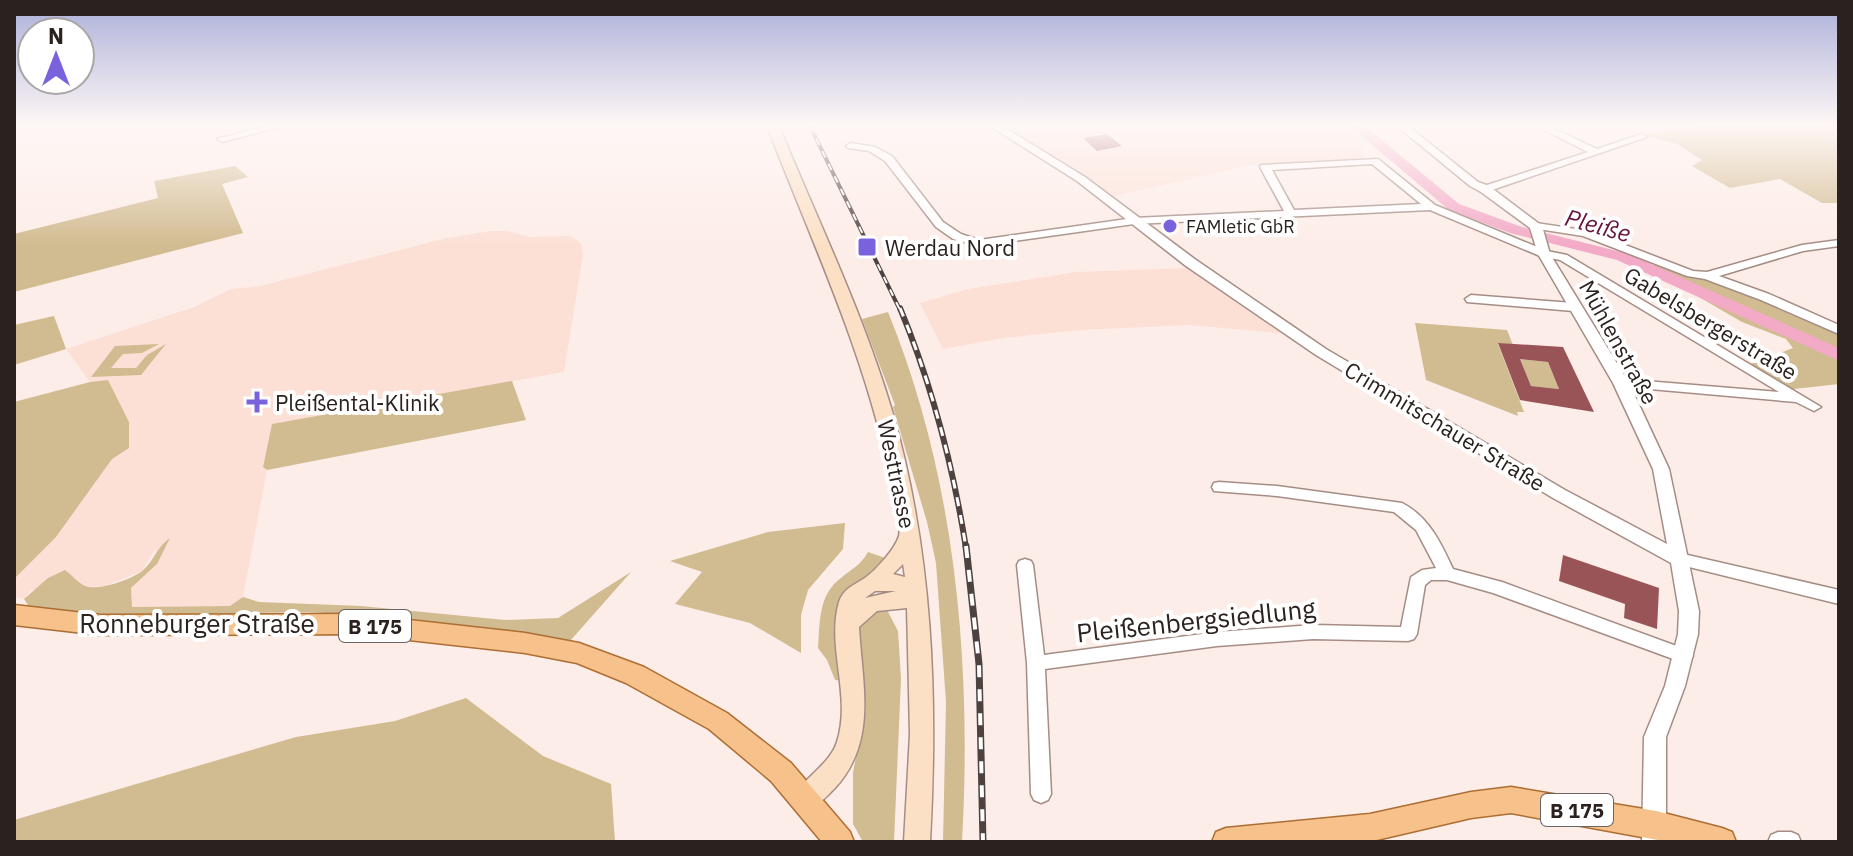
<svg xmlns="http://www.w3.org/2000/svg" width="1853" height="856" font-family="'IBM Plex Sans',sans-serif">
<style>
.built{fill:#fce0d6}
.green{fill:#d1bb90}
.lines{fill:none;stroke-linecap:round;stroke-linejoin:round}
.river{fill:#f3aac6;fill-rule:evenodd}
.building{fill:#995458;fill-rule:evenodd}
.minor-casing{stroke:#a58d85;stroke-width:3}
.tertiary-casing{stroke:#a58d85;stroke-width:3}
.secondary-casing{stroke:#a58d85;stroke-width:3}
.primary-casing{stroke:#ac6e33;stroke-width:3}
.minor{fill:#fff;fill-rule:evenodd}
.tertiary{fill:#fff;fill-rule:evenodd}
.secondary{fill:#fbe0c5;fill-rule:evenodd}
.primary{fill:#f7c18b;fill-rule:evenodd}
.rail-far2-casing{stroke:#4d423f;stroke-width:4}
.rail-far1-casing{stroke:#4d423f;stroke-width:6}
.rail-casing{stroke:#4d423f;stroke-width:7}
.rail-far2{stroke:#fff;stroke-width:2;stroke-dasharray:7;stroke-linecap:butt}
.rail-far1{stroke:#fff;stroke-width:3;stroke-dasharray:9;stroke-linecap:butt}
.rail{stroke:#fff;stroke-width:4;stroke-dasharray:12;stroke-linecap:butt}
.poi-dot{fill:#7b62dd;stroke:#fff;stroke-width:3}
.labels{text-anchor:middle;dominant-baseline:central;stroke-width:8;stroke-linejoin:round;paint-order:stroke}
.far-poi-label{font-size:18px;fill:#2b211e;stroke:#fff;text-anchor:start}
.shield{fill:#fff;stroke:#6b6462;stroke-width:2}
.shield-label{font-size:20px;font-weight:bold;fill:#2b211e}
.poi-label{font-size:22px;fill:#2b211e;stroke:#fff;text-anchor:start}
.street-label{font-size:22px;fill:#2b211e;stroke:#fff}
.water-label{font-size:24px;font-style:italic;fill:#67143e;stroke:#fff}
.near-street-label{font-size:26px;fill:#2b211e;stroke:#fff}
</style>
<rect width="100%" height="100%" fill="#fdede8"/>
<!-- built -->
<path class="built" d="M1003,126H1350L1362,143L1364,158L1252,165L1114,196Z
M491,231H508L529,237L570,236L581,243L583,255L564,372L272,424L263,467L267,470L243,597L230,606L132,607L131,588L157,564L156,548L142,571L105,586L31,590L24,599L14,597V579L56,537L112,459L108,380L90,382L66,349L194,307L231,289L260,286L447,238Z
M1186,268L1287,334L1189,325L1081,330L1004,338L943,349L920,303L968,289L1076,272Z"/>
<!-- green -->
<path class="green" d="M1695,126H1839V203H1822L1780,179L1730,188L1692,166L1702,160L1677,144L1643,135Z
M235,166L248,177L222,184L243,233L14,292V234L158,198L154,181Z
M1661,262L1707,276L1839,334V384L1785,390L1745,366L1793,348L1786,339L1742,322L1649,268Z
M888,312C956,478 972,664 962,842H943L946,702L936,563L927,522L893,407L895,405L862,319Z
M54,316L66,349L14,365V325Z
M1415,323L1507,330L1513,345L1498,344L1524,412H1517L1518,416L1426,380Z
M159,344L142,353L123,354L111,368H136L147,355L166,344L141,375L91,377L115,346Z
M1520,359L1548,362L1559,389L1531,386Z
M108,380L129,422V448L112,459L56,537L14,579V402L90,382Z
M512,381L526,420L267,470L263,467L272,424Z
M845,523L843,549L808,590L801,615V653L750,623L675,604L702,572L670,561L768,532Z
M170,538L157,564L131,588L132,607L230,606L243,597L259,602L361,606L505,620L558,618L631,572L570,641L385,616L307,612L100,615L29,607L24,599L48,578L65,570C71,574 78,583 85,586C99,591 129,580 141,572C154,562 155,549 170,538Z
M868,552L888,559L870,576L843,681L835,680L827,660L818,648C820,622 818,595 841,578C853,568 860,566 868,552Z
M886,608L898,631L901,679L894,842H863L853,824V773L862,724L855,634L869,609Z
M466,698L543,756L611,784L615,842H14V820L296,737L395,721Z"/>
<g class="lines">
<!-- river -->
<path class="river" d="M1350,126H1365L1459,204L1522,227L1629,254L1839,348V361L1617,260L1510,233L1449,210Z"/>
</g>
<!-- building -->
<path class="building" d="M1107,134L1122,146L1097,151L1083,138Z
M1498,343L1563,347L1594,412L1520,400ZM1520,359L1548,362L1559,389L1531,386Z
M1563,555L1659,588L1657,629L1624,618L1625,604L1559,581Z"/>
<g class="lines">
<defs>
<path id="minor" d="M267,126H283L222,142L217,139Z
M1536,126H1548L1597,149L1642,134L1647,137L1489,191H1481V187L1588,152Z
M851,143L875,147L892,156L943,222L961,234L979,240L1134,218L1284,211L1260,167L1261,165L1378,159L1435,205L1547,251L1567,255L1821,407L1814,411L1796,402L1616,386L1614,383L1616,380L1621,379L1779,392L1560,260L1540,256L1430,210L1134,224L979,246L953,239L936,227L885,161L869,151L848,148L846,146ZM1372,164L1421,204L1294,210L1272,170Z
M1536,223L1589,231L1693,271L1707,272L1802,245L1839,240V246L1803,251L1719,276L1769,294L1839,325V334L1761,300L1705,279L1687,276L1583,236L1532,228L1531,226Z
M1471,295L1573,303L1579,307L1573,311L1467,302L1465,299Z
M1219,482L1277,486L1402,503C1429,517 1441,543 1453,569L1502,582L1690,651L1693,656L1690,661L1684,663L1493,593L1447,580H1431L1425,585L1417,634L1414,639L1408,641L1313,639L1217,646L1045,669L1051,794L1048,800L1041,803L1034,800L1031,794L1027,663L1017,565L1019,561L1025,559L1031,561L1033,565L1044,655L1217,632L1313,625L1401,627L1411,577L1422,570L1436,568L1416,530L1394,512L1277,496L1214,491L1212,487L1214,483Z
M1679,553L1839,590V604L1673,563L1671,559L1673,555Z
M1778,832H1791L1798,835L1801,842H1768L1771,835Z"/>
<path id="tertiary" d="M990,126H1002L1085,177L1196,260L1326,349L1565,490L1667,544L1653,469L1613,383L1538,254L1530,228L1481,192L1470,186L1397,126H1408L1478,182L1489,186L1542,226L1550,254L1629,383L1669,469L1699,611L1698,634L1685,686L1666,737V842H1642L1644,737L1665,686L1678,634L1679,611L1671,563L1553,498L1316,355L1186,266L1077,181Z"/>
<path id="secondary" d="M767,126H779C818,221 864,315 893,414C933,554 938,698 930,842H904L910,734L907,608L877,611L859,627C862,684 878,741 835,788C826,797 818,806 806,811L797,807L793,799C803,777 829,766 837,742C852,696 826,647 839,602C843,589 854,585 865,578C876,570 895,549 899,536C902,523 894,501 892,488C869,362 813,245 767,126ZM903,564L905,577L893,574ZM875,591H896L865,598Z"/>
<path id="primary" d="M14,605L101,615L355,614L525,633L579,643L644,667L727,713L791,763L850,832L854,842H822L771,781L709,729L626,683L577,663L525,653L355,634L101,635L14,625Z
M1511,787L1656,811L1722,828L1732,832L1736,842H1669L1511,813L1471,818L1368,842H1212L1216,832L1226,828L1370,814L1471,792Z"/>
</defs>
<!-- minor casing -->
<use href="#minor" class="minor-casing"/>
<!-- tertiary casing -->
<use href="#tertiary" class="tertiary-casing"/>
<!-- secondary casing -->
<use href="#secondary" class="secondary-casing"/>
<!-- primary casing -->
<use href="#primary" class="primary-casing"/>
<!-- minor -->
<use href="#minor" class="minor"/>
<!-- tertiary -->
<use href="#tertiary" class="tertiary"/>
<!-- secondary -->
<use href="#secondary" class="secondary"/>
<!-- primary -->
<use href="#primary" class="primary"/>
<defs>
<path id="rail-far2" d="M810,126L900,310"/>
<path id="rail-far1" d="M900,308C932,385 953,466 966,548"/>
<path id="rail" d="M966,546L979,664L983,842"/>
</defs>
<!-- rail-far2 casing -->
<use href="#rail-far2" class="rail-far2-casing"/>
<!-- rail-far1 casing -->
<use href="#rail-far1" class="rail-far1-casing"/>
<!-- rail casing -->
<use href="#rail" class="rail-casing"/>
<!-- rail-far2 -->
<use href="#rail-far2" class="rail-far2"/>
<!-- rail-far1 -->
<use href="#rail-far1" class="rail-far1"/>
<!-- rail -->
<use href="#rail" class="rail"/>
</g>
<!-- sky -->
<linearGradient id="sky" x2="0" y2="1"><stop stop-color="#acb0da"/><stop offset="0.51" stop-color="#fef7f5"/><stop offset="1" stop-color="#fef7f5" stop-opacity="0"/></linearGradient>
<rect width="1853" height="246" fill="url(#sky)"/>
<!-- markers -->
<g class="poi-dot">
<circle cx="1170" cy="226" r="8"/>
<rect x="857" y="237" width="20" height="20" rx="4"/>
<path d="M253 390h8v8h8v8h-8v8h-8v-8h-8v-8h8z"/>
</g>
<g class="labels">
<!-- far-poi labels -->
<g class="far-poi-label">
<text x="1186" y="226">FAMletic GbR</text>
</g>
<!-- shield labels -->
<g class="shield">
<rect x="339" y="610" width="72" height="32" rx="6"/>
<rect x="1541" y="794" width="72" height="32" rx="6"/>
</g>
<g class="shield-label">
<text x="375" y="626">B 175</text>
<text x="1577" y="810">B 175</text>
</g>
<!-- poi labels -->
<g class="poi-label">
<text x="885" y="247">Werdau Nord</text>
<text x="275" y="402">Pleißental-Klinik</text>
</g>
<!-- street labels -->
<g class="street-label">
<text transform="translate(1711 323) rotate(31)">Gabelsbergerstraße</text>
<text transform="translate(1619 342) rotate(61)">Mühlenstraße</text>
<text transform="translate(1445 426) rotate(31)">Crimmitschauer Straße</text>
<text transform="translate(897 474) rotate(78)">Westtrasse</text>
</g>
<!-- water labels -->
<g class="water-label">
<text transform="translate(1598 225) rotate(15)">Pleiße</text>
</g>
<!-- near-street labels -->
<g class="near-street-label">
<text transform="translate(1196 620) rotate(-6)">Pleißenbergsiedlung</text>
<text x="197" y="623">Ronneburger Straße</text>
</g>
</g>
<!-- border -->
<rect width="1853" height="856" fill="none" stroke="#2b211e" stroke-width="32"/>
<!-- north arrow -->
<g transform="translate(56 56)"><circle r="38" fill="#ffffff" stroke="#aaa6a5" stroke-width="2"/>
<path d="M0-6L14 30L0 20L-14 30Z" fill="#7b62dd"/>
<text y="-12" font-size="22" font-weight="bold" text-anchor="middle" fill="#2b211e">N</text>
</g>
</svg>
